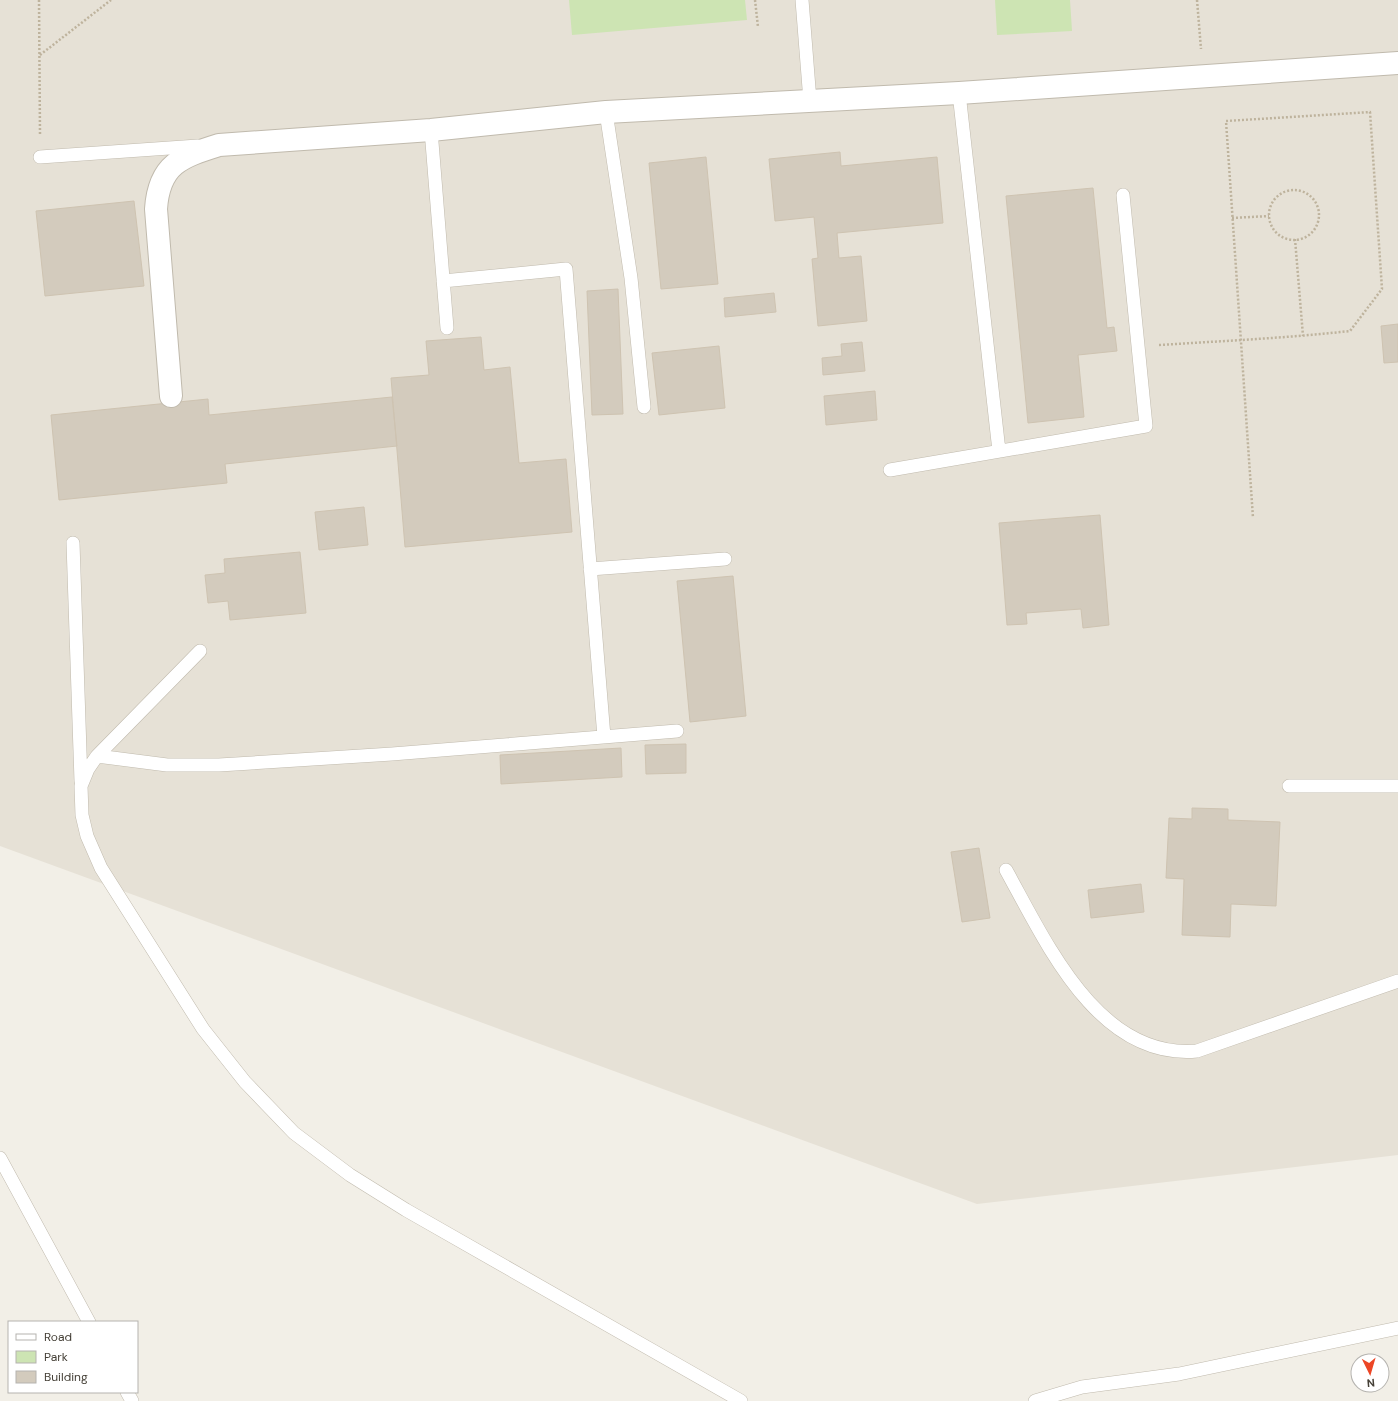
<svg xmlns="http://www.w3.org/2000/svg" width="1398" height="1401" font-family="'DM Sans',sans-serif">
<style>
.residential{fill:#e6e1d6}
.green{fill:#cde4b3}
.building{fill:#d3cbbd;stroke:#cec3b1}
.lines{fill:none;stroke-linecap:round;stroke-linejoin:round}
.service-casing{stroke:#c0baad;stroke-width:14}
.minor-casing{stroke:#c0baad;stroke-width:24}
.path{stroke:#beb39d;stroke-width:2.5;stroke-dasharray:2 2;stroke-linecap:butt}
.service{stroke:#fff;stroke-width:13}
.minor{stroke:#fff;stroke-width:22}
</style>
<rect width="100%" height="100%" fill="#f2efe7"/>
<!-- residential -->
<path class="residential" d="M0,0H1398V1155L977,1204L0,846Z"/>
<!-- green -->
<path class="green" d="M569,0H745L747,20L572,35Z
M995,0H1070L1072,31L997,35Z"/>
<!-- building -->
<path class="building" d="M840,152L841,166L937,157L943,223L837,233L839,258L861,256L867,321L818,326L812,259L818,258L814,217L775,221L769,159Z
M706,157L718,284L661,289L649,163Z
M1093,188L1107,328L1114,327L1117,351L1078,355L1084,417L1028,423L1006,196Z
M134,201L144,286L45,296L36,211Z
M618,289L623,414L592,415L587,291Z
M774,293L776,312L725,317L724,298Z
M1398,324V362L1384,363L1381,326Z
M481,337L484,370L510,367L519,463L566,459L572,532L405,547L391,378L429,375L426,341Z
M862,342L865,371L823,375L822,358L842,356L841,344Z
M719,346L725,408L659,415L652,353Z
M875,391L877,420L826,425L824,396Z
M392,397L397,446L225,464L227,483L59,500L51,415L208,399L209,415Z
M364,507L368,545L319,550L315,512Z
M1100,515L1109,625L1083,628L1081,609L1026,613L1027,624L1007,625L999,523Z
M300,552L306,613L230,620L228,601L208,603L205,575L225,573L224,559Z
M733,576L746,716L690,722L677,581Z
M686,744V773L646,774L645,745Z
M621,748L622,777L501,784L500,755Z
M1192,808L1228,809V820L1280,822L1276,906L1231,904L1230,937L1182,935L1184,879L1166,878L1169,818L1192,819Z
M979,848L990,918L962,922L951,852Z
M1141,884L1144,912L1091,918L1088,890Z"/>
<g class="lines">
<defs>
<path id="service" d="M802,0L810,101
M959,93L999,451
M606,112L631,278L644,407
M431,130L447,328
M40,157L198,146
M443,281L566,269L604,737
M890,470L1146,426L1123,195
M73,543L81,781
M590,569L725,559
M200,651L97,756L88,769L81,786L82,815L87,836L101,868L203,1029L245,1082L294,1133L350,1175L406,1210L741,1401
M97,756L167,765H219L392,754L677,731
M1289,786H1398
M1006,870C1046,942 1098,1060 1197,1051L1398,981
M0,1158L89,1322
M127,1392L132,1401
M1035,1401L1082,1387L1179,1374L1398,1328"/>
<path id="minor" d="M171,396L156,209C159,164 181,157 219,145L431,130L606,112L959,93L1398,63"/>
</defs>
<!-- service casing -->
<use href="#service" class="service-casing"/>
<!-- minor casing -->
<use href="#minor" class="minor-casing"/>
<!-- path -->
<path class="path" d="M39,0L40,135
M755,0L758,27
M1197,0L1201,49
M40,55L111,0
M1269 215a25 25 0 1 1 50 0a25 25 0 1 1-50 0Z
M1232,218L1269,216
M1295,239L1303,336
M1159,345C1223,341 1287,338 1350,331L1382,289L1370,112L1226,121C1235,254 1244,386 1253,518"/>
<!-- service -->
<use href="#service" class="service"/>
<!-- minor -->
<use href="#minor" class="minor"/>
</g>
<!-- legend -->
<rect x="8" y="1321" width="130" height="72" fill="#ffffff" stroke="#b5b3af"/>
<rect x="16" y="1334" width="20" height="6" fill="#ffffff" stroke="#b5b3af"/>
<text x="44" y="1341" font-size="12" fill="#454037">Road</text>
<rect x="16" y="1351" width="20" height="12" fill="#cde4b3" stroke="#b5b3af"/>
<text x="44" y="1361" font-size="12" fill="#454037">Park</text>
<rect x="16" y="1371" width="20" height="12" fill="#d3cbbd" stroke="#b5b3af"/>
<text x="44" y="1381" font-size="12" fill="#454037">Building</text>
<!-- north arrow -->
<g transform="translate(1370 1373) rotate(175)"><circle r="19" fill="#ffffff" stroke="#b5b3af"/>
<path d="M0-3L7 15L0 10L-7 15Z" fill="#ec4625"/>
<text y="-6" font-size="11" font-weight="bold" text-anchor="middle" fill="#454037">N</text>
</g>
</svg>
